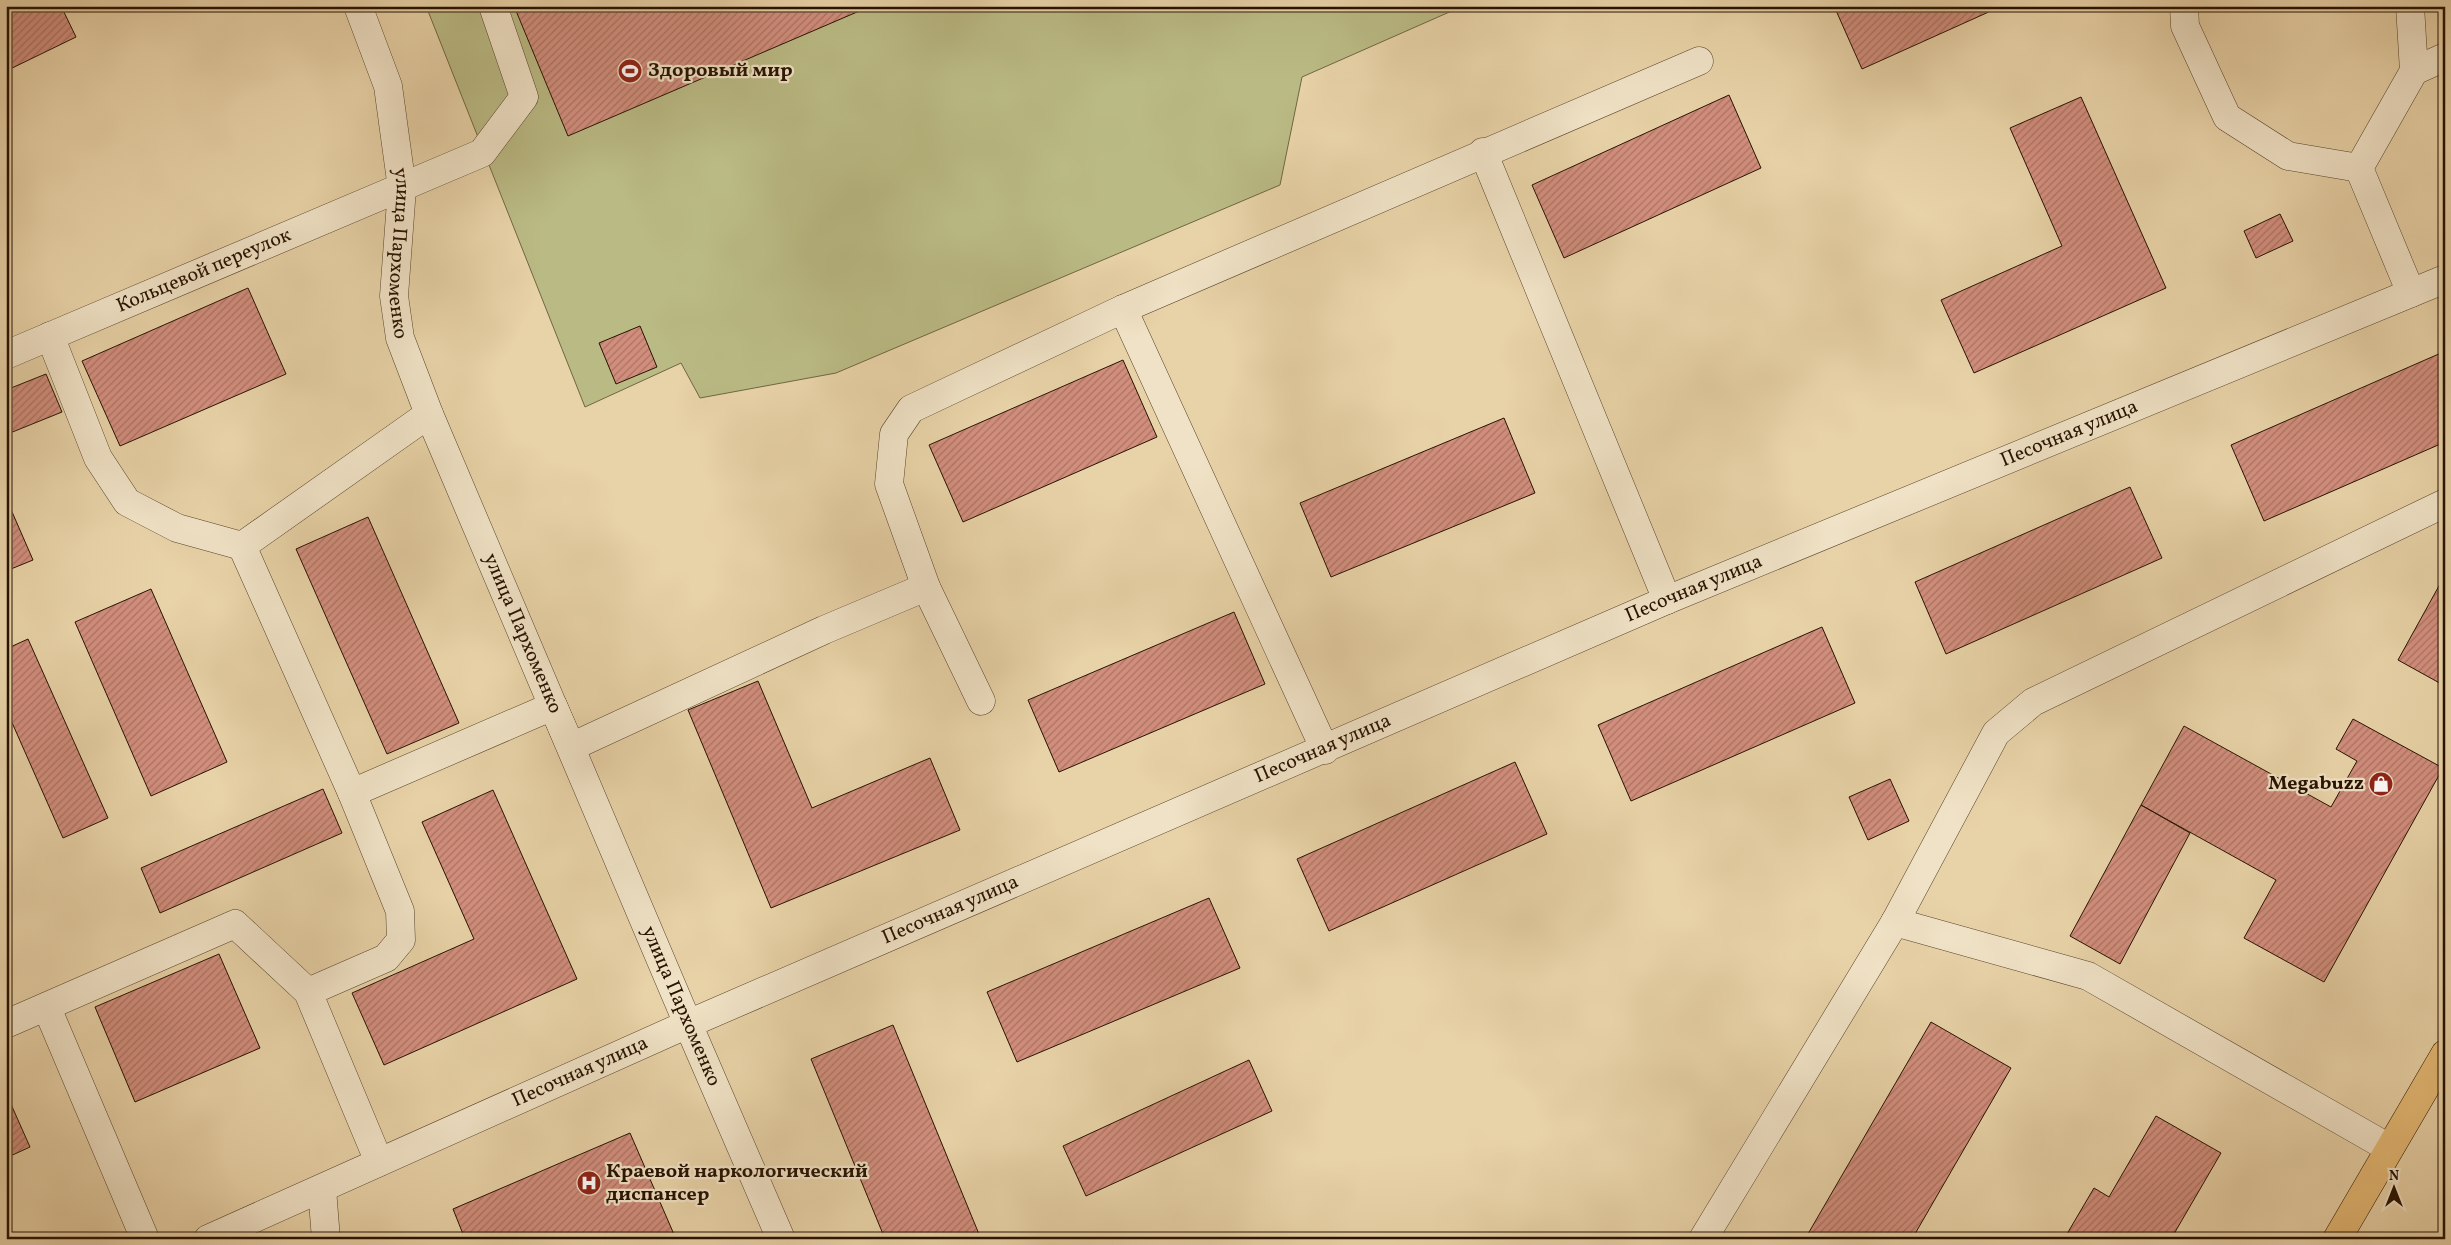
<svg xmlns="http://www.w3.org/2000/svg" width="2451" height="1245" font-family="Vollkorn,serif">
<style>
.green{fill:#baba84;stroke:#706642}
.building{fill:url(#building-hatch);stroke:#271200}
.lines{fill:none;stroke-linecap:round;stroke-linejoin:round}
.minor-casing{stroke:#57422a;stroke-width:29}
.major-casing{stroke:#271200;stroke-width:29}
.minor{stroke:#f0e2c6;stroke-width:28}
.major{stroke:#e4b974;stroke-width:28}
.labels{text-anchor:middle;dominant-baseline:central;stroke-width:4.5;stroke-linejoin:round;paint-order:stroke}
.poi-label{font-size:20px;font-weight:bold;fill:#271200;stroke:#f0e2c6;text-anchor:start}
.street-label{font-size:20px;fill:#271200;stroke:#f0e2c6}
</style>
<defs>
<pattern id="building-hatch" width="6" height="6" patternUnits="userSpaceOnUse" patternTransform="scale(1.25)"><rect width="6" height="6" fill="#d28e7d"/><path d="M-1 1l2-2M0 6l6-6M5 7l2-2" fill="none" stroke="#aa7364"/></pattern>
</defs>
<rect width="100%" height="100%" fill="#e8d2a7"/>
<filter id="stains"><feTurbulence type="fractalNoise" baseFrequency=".004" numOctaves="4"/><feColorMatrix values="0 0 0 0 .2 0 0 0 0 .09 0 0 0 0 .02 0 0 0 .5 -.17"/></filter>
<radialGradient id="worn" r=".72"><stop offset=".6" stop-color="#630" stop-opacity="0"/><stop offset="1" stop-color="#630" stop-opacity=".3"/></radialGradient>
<!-- green -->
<path class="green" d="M426,6H1463L1302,77L1280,185L836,373L700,398L681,363L585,407Z"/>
<!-- building -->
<path class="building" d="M6,6H61L76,37L6,71Z
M514,6H871L568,136Z
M1834,6H2002L1862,69Z
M1729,95L1761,168L1564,258L1532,185Z
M2081,97L2166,288L1974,373L1941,300L2062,246L2010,128Z
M2280,214L2293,241L2256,258L2244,231Z
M248,288L286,374L120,446L82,361Z
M640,326L657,367L616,384L599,343Z
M2441,353L2445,363V442L2264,521L2231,445Z
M1123,360L1157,437L963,522L929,445Z
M46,374L62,412L10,433L6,424V390Z
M1504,418L1535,493L1331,577L1300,503Z
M2130,487L2162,558L1946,654L1915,582Z
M6,498L33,560L6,571Z
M368,517L459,723L387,754L296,549Z
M2445,575V686L2398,660Z
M151,589L227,762L151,796L75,622Z
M1234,612L1265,684L1059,772L1028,700Z
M1822,627L1855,703L1631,801L1598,725Z
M28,639L108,818L63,838L6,709V649Z
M758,681L812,808L930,758L960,830L771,908L688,710Z
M2353,719L2443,768L2324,982L2244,938L2276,880L2141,805L2184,726L2331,807L2357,761L2336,749Z
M1515,762L1547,834L1329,931L1297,859Z
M1890,779L1909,821L1868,840L1849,797Z
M323,789L342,833L160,913L141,868Z
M493,790L577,979L384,1065L352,993L474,939L422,822Z
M2141,805L2190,833L2120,964L2070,936Z
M1209,898L1240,968L1017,1062L987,992Z
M219,954L260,1048L135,1102L95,1007Z
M1931,1022L2011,1068L1912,1239H1805Z
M893,1025L981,1239H885L811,1059Z
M1249,1060L1272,1111L1086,1196L1063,1146Z
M6,1093L30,1147L6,1158Z
M2156,1116L2221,1153L2171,1239H2064L2094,1188L2109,1197Z
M630,1133L676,1239H465L453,1209Z"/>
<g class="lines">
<defs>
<g id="minor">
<path id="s1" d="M358,6L388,86L402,188L394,296L400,338L429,414L688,1024L781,1239"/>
<path d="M2184,6L2185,26L2227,117L2288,156L2359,168"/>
<path d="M2410,6L2414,71L2359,168L2411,293"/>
<path d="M2414,71L2445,57"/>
<path d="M1483,152L1667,600"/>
<path d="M1123,309L1325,750"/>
<path d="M50,336L98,458L127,502L177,528L242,546"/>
<path id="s2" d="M6,355L482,153L524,97L493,6"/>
<path d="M926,587L981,701"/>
<path d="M352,793L242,546L429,414"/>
<path d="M1895,922L2088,976L2389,1148"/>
<path d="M308,992L386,958L401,940L400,911L352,793L553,706L571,747L824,630L926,587L889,484L894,434L911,409L1123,309L1699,61"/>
<path d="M47,1008L145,1239"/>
<path d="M6,1024L235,924L308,992L379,1162"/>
<path d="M322,1189L326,1239"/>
<path id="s3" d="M208,1239L688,1024L1667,600L2445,279"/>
<path d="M1703,1239L1895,922L1996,733L2033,702L2445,503"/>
</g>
<path id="major" d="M2337,1239L2445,1054"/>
</defs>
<!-- minor casing -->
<use href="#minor" class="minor-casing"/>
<!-- major casing -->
<use href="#major" class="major-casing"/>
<!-- minor -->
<use href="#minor" class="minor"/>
<!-- major -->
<use href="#major" class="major"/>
</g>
<!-- icons -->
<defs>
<symbol id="stadium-disc" viewBox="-11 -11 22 22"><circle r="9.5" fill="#8f2418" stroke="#f0e2c6"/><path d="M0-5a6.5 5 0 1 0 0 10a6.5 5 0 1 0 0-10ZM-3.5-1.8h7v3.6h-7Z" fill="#fff"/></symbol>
<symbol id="shop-disc" viewBox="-11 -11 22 22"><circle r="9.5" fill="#8f2418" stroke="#f0e2c6"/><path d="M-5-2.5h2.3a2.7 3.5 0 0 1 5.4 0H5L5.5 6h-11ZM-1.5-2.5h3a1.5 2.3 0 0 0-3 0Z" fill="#fff"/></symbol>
<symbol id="hospital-disc" viewBox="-11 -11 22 22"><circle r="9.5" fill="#8f2418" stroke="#f0e2c6"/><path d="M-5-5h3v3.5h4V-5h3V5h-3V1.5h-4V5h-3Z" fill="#fff"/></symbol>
</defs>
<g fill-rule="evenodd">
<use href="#stadium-disc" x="616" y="57" width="28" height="28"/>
<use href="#shop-disc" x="2367" y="770" width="28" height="28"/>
<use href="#hospital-disc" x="575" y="1169" width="28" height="28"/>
</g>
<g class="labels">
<!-- poi labels -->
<g class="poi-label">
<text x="648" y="71">Здоровый мир</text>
<text x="2364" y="784" text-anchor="end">Megabuzz</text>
<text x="606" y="1172">Краевой наркологический<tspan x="606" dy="23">диспансер</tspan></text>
</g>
<!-- street labels -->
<g class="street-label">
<text stroke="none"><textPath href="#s1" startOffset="254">улица Пархоменко</textPath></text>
<text stroke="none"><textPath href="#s2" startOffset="215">Кольцевой переулок</textPath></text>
<text stroke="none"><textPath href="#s3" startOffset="2028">Песочная улица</textPath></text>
<text stroke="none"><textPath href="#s3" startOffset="1622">Песочная улица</textPath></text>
<text stroke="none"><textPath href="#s1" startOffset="659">улица Пархоменко</textPath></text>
<text stroke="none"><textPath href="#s3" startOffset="1218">Песочная улица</textPath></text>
<text stroke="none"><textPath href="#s3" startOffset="812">Песочная улица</textPath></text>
<text stroke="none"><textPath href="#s1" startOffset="1064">улица Пархоменко</textPath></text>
<text stroke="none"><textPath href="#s3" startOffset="408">Песочная улица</textPath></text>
</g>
</g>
<!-- margin -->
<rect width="2451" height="1245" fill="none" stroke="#e8d2a7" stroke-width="25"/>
<rect x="8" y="8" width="2436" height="1230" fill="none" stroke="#271200" stroke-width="2.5"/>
<rect x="12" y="12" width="2426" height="1220" fill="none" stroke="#271200"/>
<!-- north arrow -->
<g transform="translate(2394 1188)" stroke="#f0e2c6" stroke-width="4" paint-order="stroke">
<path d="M0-4L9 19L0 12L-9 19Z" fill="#271200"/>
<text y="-8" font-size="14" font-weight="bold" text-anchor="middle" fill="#271200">N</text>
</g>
<rect width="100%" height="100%" filter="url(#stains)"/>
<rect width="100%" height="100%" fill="url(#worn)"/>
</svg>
